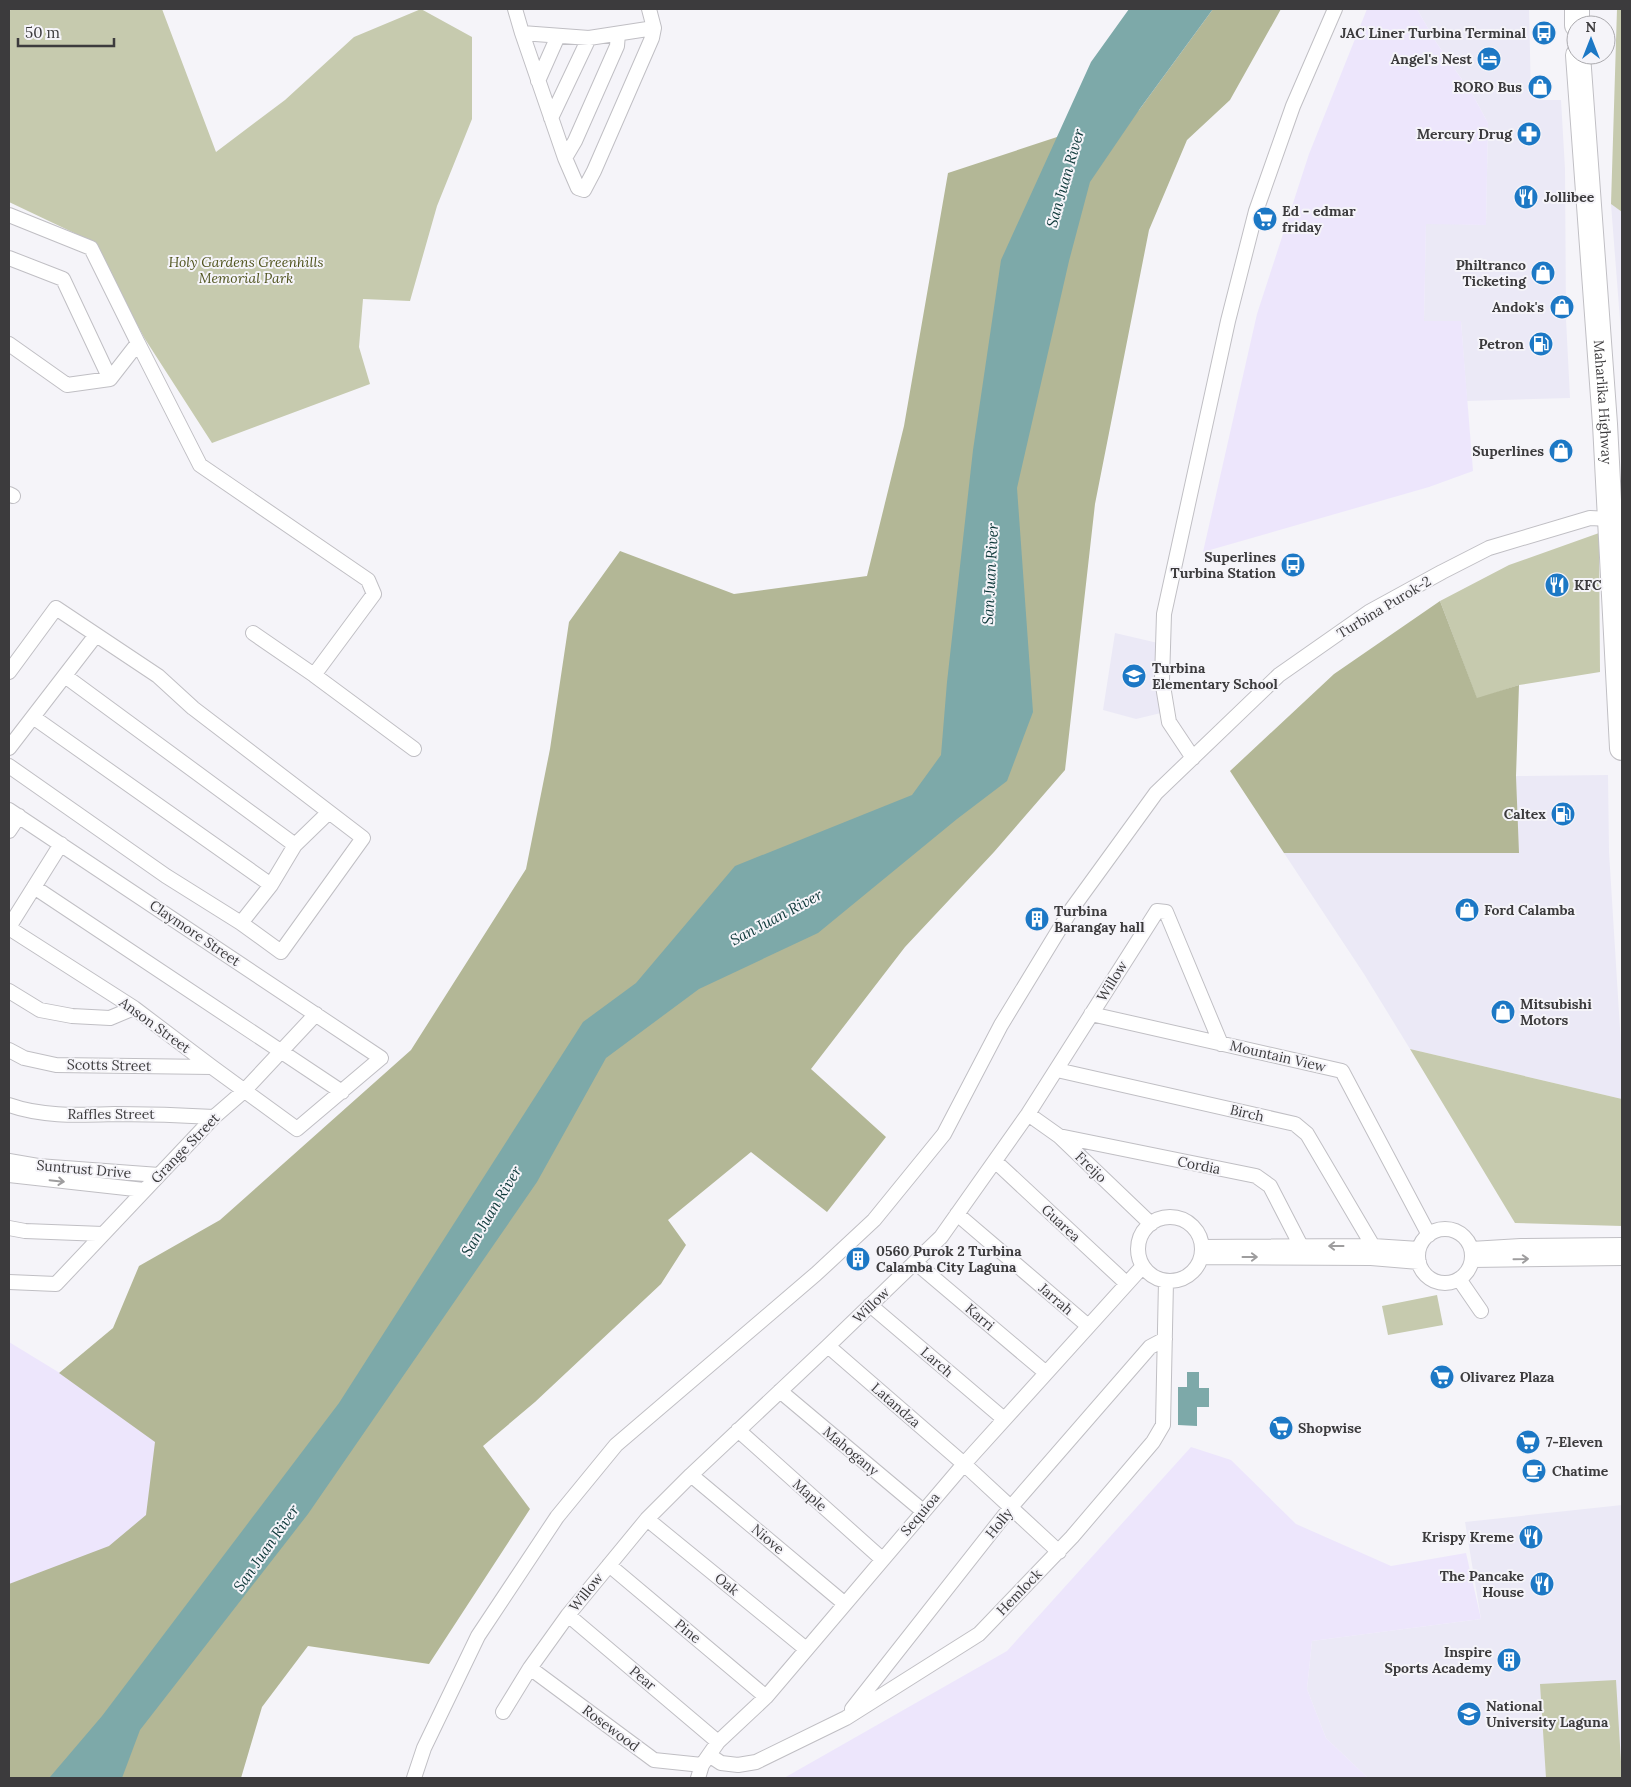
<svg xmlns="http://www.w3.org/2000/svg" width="1631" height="1787" font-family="Lora,serif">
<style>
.built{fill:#ebe9f6}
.industrial{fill:#ede6fc}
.green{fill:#c6caae}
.forest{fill:#b3b796}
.water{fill:#7da9a9}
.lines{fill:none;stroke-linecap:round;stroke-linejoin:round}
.minor-casing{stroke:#c0bfc4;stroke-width:16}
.trunk-casing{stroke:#c0bfc4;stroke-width:26}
.minor{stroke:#fff;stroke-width:14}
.trunk{stroke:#fff;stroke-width:24}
.oneway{stroke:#9e9d9e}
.labels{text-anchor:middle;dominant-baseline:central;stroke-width:4;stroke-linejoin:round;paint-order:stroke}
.poi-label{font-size:14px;font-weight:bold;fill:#3c3b3d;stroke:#f5f4f9;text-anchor:end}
.park-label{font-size:14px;font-style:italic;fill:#50541e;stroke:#f5f4f9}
.street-label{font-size:14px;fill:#3c3b3d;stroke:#f5f4f9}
.water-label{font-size:15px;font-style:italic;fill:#0d3839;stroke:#f5f4f9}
</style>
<rect width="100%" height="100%" fill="#f5f4f9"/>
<!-- built -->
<path class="built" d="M1417,9H1529L1531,96L1539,100H1561L1565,169L1566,319L1570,398L1467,401L1461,321H1424L1426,223L1486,225L1488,123L1474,97L1436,42Z
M1611,204L1622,212V346Z
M1115,633L1158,643L1161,713L1136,719L1103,710Z
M1608,775L1609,852L1622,1061V1099L1410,1049L1364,974L1284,853H1518L1516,776Z
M1622,1505V1778H1368L1326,1738L1307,1689L1312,1641L1481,1619L1465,1522Z"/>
<!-- industrial -->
<path class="industrial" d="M1367,9H1417L1436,42L1474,97L1488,123L1486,225L1426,224L1424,321H1461L1473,471L1429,487L1203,552L1257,314L1309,154Z
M9,1342L209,1464L9,1778Z
M1191,1447L1231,1460L1296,1524L1391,1566L1466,1553L1481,1619L1312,1641L1307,1689L1326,1738L1368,1778H784L1007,1651Z"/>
<!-- green -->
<path class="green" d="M12,9H162L216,152L285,100L354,37L421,9L472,37V119L437,206L410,301L363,299L359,347L370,384L212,443L145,339L91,241L9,202V11Z
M1617,9H1622V212L1611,204Z
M1599,533L1600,672L1519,685L1477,699L1440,601L1509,565Z
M1410,1049L1622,1099V1226L1515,1223Z
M1437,1295L1443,1325L1388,1335L1382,1306Z
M1616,1680L1622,1778H1546L1540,1684Z"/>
<!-- forest -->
<path class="forest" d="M1213,9H1281L1230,100L1187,140L1149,230L1095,504L1065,770L994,852L905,947L811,1069L886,1137L827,1212L751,1152L668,1220L686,1245L661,1284L535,1402L483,1446L530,1509L429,1664L308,1646L262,1707L241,1778H9V1584L109,1546L146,1515L155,1442L59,1373L113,1328L139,1266L220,1220L411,1050L526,869L550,749L569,622L620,551L734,594L867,576L904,426L948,173L1139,110Z
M1440,601L1477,698L1519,685L1516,776L1519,853H1284L1230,771L1334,674Z"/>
<!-- water -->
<path class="water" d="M1129,9H1213L1139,110L1090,182L1069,261L1017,488L1033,712L1007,781L957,819L818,933L699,989L606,1058L537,1182L308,1514L140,1730L122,1778H45L50,1777L102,1716L339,1403L583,1022L636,983L735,866L912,795L941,755L947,682L973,450L1001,260L1091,62Z
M1187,1372H1199V1388H1209V1407H1197V1426L1178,1425V1387H1187Z"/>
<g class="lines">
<defs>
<path id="minor" d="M515,9L522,33
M649,9L654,28L652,38L594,171L584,190L578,188L565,158L522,33L589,38L654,28
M538,81L558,36
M551,118L589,38
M565,158L575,141L617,46L618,34
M9,215L91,248L138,343L110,379L67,385L9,344
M9,258L63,279L110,379
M138,343L200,465L368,580L374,594L314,675L253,633
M9,494L13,496
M9,672L56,608L158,676L193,708L363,838L281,952L241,923
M314,675L414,749
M65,676L295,845
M33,717L271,885
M9,748L96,635
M1193,758L1169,722L1162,680L1164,614L1228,321L1256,211L1293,106L1335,9
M9,766L166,876L241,923L271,885L295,845L329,812
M9,810L381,1058L297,1129L212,1067L134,1008L9,928
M9,831L19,816
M34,887L342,1092
M9,927L61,844
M9,991L40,1010L72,1016L110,1018L134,1008
M1091,1014L1342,1071L1429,1235
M9,1050L24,1058L56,1065L212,1067
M1057,1070L1295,1124L1307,1134L1373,1246
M9,1105C43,1117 79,1115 115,1114C148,1114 181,1115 214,1117
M1028,1114L1059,1136L1151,1224
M1059,1136L1256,1176L1270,1186L1301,1246
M9,1161L38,1166L159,1175
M996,1162L1126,1283
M9,1175L144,1190
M957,1214L1087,1325
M1138 1249a32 32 0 1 1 64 0a32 32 0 1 1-64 0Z
M9,1228L25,1231L103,1234
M1418 1256a27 27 0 1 1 54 0a27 27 0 1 1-54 0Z
M1202,1247L1373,1246L1419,1249
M1471,1249L1521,1246L1622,1245
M1202,1257L1371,1258L1419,1262
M1472,1260L1622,1258
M915,1262L1045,1372
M1459,1279L1481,1311
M9,1282L56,1284L214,1117L244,1091L316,1014
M870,1305L1004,1419
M828,1346L964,1464L1059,1552
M780,1391L923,1511
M738,1430L882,1559
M691,1475L845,1604
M647,1519L806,1649
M609,1565L766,1697
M568,1615L718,1742
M530,1668L654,1760L702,1765
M852,1709L1011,1507L1150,1347L1165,1339
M503,1712L530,1668L568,1615L647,1519L691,1475L828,1346L941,1237L1028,1114L1157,911L1166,912L1221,1044
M709,1755L721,1763L738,1765L756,1762L846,1718L979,1634L1072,1537L1153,1442L1163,1425L1166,1281
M414,1778L424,1748L478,1636L557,1517L616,1445L816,1274L874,1220L944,1134L1001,1025L1071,910L1156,793L1279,675L1369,612L1442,572L1489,548L1590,518L1609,519
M698,1778L702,1765L718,1742L766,1697L964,1464L1143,1266"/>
<g id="trunk">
<path d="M1577,25V9"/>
<path id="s1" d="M1578,55L1605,424L1622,748"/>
</g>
</defs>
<!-- minor casing -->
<use href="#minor" class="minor-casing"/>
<!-- trunk casing -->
<use href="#trunk" class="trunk-casing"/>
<!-- minor -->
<use href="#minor" class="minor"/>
<!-- trunk -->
<use href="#trunk" class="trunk"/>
</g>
<!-- one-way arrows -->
<defs><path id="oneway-shaft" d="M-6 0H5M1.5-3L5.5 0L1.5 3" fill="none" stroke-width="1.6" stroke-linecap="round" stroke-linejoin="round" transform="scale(1.25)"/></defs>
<g class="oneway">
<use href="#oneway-shaft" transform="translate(57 1181) rotate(6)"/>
<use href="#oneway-shaft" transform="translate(1336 1246) rotate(180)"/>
<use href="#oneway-shaft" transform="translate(1250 1257)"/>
<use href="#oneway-shaft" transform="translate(1521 1259) rotate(-1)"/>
</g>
<!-- icons -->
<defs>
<symbol id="bus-disc" viewBox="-11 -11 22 22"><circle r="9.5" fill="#1c78c5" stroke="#f5f4f9"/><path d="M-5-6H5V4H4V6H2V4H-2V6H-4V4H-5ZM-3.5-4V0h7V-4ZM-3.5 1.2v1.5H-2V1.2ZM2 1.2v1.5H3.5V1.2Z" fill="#fff"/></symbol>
<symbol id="hotel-disc" viewBox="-11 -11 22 22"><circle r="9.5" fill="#1c78c5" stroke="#f5f4f9"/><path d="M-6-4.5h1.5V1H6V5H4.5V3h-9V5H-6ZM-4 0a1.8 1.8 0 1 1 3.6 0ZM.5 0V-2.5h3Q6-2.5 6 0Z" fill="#fff"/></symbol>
<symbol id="shop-disc" viewBox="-11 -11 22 22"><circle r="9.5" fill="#1c78c5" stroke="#f5f4f9"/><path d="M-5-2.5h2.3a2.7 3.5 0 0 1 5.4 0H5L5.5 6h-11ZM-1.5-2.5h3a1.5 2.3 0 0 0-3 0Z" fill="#fff"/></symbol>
<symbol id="pharmacy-disc" viewBox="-11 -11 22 22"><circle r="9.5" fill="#1c78c5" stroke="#f5f4f9"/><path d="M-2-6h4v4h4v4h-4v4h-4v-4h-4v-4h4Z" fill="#fff"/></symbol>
<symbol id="restaurant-disc" viewBox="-11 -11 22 22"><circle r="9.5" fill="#1c78c5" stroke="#f5f4f9"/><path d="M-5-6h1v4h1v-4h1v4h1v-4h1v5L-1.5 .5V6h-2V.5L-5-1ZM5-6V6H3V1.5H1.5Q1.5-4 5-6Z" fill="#fff"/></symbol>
<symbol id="supermarket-disc" viewBox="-11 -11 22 22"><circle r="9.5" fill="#1c78c5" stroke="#f5f4f9"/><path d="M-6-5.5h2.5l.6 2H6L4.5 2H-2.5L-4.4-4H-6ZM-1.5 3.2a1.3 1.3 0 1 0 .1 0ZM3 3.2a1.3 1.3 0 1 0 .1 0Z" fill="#fff"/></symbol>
<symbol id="fuel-disc" viewBox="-11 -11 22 22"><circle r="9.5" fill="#1c78c5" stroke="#f5f4f9"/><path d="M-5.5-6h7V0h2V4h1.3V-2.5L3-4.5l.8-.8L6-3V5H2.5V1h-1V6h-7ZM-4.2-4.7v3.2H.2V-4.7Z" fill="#fff"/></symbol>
<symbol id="school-disc" viewBox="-11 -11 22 22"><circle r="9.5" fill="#1c78c5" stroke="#f5f4f9"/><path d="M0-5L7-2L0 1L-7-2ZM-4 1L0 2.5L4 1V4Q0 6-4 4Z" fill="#fff"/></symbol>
<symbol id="building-disc" viewBox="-11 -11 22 22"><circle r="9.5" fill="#1c78c5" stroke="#f5f4f9"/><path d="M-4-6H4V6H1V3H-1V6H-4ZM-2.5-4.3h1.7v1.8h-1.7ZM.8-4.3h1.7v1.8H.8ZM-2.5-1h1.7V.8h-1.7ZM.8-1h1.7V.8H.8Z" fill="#fff"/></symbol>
<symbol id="cafe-disc" viewBox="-11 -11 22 22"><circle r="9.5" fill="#1c78c5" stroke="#f5f4f9"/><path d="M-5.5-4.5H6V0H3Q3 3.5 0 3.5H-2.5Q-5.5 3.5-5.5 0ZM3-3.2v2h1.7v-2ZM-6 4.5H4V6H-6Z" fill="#fff"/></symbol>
<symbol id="university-disc" viewBox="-11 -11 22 22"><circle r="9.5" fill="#1c78c5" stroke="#f5f4f9"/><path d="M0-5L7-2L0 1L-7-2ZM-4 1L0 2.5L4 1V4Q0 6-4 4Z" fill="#fff"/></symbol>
</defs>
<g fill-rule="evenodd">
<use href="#bus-disc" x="1530" y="19" width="28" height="28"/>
<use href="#hotel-disc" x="1475" y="45" width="28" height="28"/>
<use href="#shop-disc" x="1526" y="73" width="28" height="28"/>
<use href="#pharmacy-disc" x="1515" y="120" width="28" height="28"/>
<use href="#restaurant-disc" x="1512" y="183" width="28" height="28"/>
<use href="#supermarket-disc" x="1251" y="205" width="28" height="28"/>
<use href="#shop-disc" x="1529" y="259" width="28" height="28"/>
<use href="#shop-disc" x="1548" y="293" width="28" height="28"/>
<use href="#fuel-disc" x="1527" y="330" width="28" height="28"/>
<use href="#shop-disc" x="1547" y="437" width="28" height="28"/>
<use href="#bus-disc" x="1279" y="551" width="28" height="28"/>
<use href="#restaurant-disc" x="1543" y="571" width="28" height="28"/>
<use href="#school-disc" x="1120" y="662" width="28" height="28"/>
<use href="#fuel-disc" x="1549" y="800" width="28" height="28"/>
<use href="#shop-disc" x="1453" y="896" width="28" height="28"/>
<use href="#building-disc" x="1023" y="905" width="28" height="28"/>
<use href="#shop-disc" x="1489" y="998" width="28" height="28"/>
<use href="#building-disc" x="844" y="1245" width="28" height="28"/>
<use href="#supermarket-disc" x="1428" y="1363" width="28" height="28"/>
<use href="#supermarket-disc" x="1267" y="1414" width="28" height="28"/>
<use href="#supermarket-disc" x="1514" y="1428" width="28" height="28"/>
<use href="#cafe-disc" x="1520" y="1457" width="28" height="28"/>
<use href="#restaurant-disc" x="1517" y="1523" width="28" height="28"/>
<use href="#restaurant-disc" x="1528" y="1570" width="28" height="28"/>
<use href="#building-disc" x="1495" y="1646" width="28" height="28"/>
<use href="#university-disc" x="1455" y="1700" width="28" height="28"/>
</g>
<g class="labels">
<!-- poi labels -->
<g class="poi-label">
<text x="1526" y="33">JAC Liner Turbina Terminal</text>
<text x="1472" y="59">Angel's Nest</text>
<text x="1522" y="87">RORO Bus</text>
<text x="1512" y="134">Mercury Drug</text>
<text x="1544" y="197" text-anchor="start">Jollibee</text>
<text x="1282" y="211" text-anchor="start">Ed - edmar<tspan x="1282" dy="16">friday</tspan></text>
<text x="1526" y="265">Philtranco<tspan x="1526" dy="16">Ticketing</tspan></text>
<text x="1544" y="307">Andok's</text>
<text x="1524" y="344">Petron</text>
<text x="1544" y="451">Superlines</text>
<text x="1276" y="557">Superlines<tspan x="1276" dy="16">Turbina Station</tspan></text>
<text x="1574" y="585" text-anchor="start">KFC</text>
<text x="1152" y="668" text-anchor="start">Turbina<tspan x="1152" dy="16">Elementary School</tspan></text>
<text x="1546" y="814">Caltex</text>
<text x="1484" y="910" text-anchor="start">Ford Calamba</text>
<text x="1054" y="911" text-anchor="start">Turbina<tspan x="1054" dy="16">Barangay hall</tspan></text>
<text x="1520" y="1004" text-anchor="start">Mitsubishi<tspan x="1520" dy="16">Motors</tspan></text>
<text x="876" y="1251" text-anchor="start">0560 Purok 2 Turbina<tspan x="876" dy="16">Calamba City Laguna</tspan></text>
<text x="1460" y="1377" text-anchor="start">Olivarez Plaza</text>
<text x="1298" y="1428" text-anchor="start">Shopwise</text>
<text x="1546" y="1442" text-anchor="start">7-Eleven</text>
<text x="1552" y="1471" text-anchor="start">Chatime</text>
<text x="1514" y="1537">Krispy Kreme</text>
<text x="1524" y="1576">The Pancake<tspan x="1524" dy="16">House</tspan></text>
<text x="1492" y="1652">Inspire<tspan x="1492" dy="16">Sports Academy</tspan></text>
<text x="1486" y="1706" text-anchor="start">National<tspan x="1486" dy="16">University Laguna</tspan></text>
</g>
<!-- park labels -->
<g class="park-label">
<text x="246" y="262">Holy Gardens Greenhills<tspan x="246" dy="16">Memorial Park</tspan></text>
</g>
<!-- street labels -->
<g class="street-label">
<text stroke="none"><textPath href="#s1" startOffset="348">Maharlika Highway</textPath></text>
<text transform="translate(1384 607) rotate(-31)">Turbina Purok-2</text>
<text transform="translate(195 933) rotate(34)">Claymore Street</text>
<text transform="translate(1112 981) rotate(-58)">Willow</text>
<text transform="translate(155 1025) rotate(36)">Anson Street</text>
<text transform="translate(1278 1056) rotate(13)">Mountain View</text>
<text transform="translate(109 1065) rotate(1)">Scotts Street</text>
<text transform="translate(1247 1113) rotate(13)">Birch</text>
<text x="111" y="1114">Raffles Street</text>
<text transform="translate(185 1148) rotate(-46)">Grange Street</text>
<text transform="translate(1199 1165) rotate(11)">Cordia</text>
<text transform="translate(1091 1167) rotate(44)">Freijo</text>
<text transform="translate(84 1169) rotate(5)">Suntrust Drive</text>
<text transform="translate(1061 1223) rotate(43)">Guarea</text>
<text transform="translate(1056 1299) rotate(41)">Jarrah</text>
<text transform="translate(871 1305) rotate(-44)">Willow</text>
<text transform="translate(980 1317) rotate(40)">Karri</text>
<text transform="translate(937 1362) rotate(41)">Larch</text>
<text transform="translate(896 1405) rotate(41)">Latandza</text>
<text transform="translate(851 1451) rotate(40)">Mahogany</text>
<text transform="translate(810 1495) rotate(42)">Maple</text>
<text transform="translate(920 1514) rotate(-50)">Sequioa</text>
<text transform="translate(999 1523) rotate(-51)">Holly</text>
<text transform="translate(768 1539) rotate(40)">Niove</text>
<text transform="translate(727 1584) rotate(39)">Oak</text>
<text transform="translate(586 1592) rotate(-51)">Willow</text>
<text transform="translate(1019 1592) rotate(-46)">Hemlock</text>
<text transform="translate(688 1631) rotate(40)">Pine</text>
<text transform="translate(643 1678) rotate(40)">Pear</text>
<text transform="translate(611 1728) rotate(37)">Rosewood</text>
</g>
<!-- water labels -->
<g class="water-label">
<text transform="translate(1065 178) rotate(-74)">San Juan River</text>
<text transform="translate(990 574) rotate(-87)">San Juan River</text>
<text transform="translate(776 917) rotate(-28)">San Juan River</text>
<text transform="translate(491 1211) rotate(-59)">San Juan River</text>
<text transform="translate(266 1548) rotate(-55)">San Juan River</text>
</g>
</g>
<!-- border -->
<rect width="1631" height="1787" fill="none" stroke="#3c3b3d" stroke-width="20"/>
<!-- north arrow -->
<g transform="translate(1591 40)"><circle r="24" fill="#f5f4f9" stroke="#abaaae"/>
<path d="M0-4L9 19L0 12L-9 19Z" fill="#1c78c5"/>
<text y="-8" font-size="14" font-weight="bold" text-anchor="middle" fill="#3c3b3d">N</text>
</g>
<!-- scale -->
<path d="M18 38v8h96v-8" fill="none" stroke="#3c3b3d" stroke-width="2.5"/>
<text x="25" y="38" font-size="15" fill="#3c3b3d" stroke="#f5f4f9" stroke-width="4" paint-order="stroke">50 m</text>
</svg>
